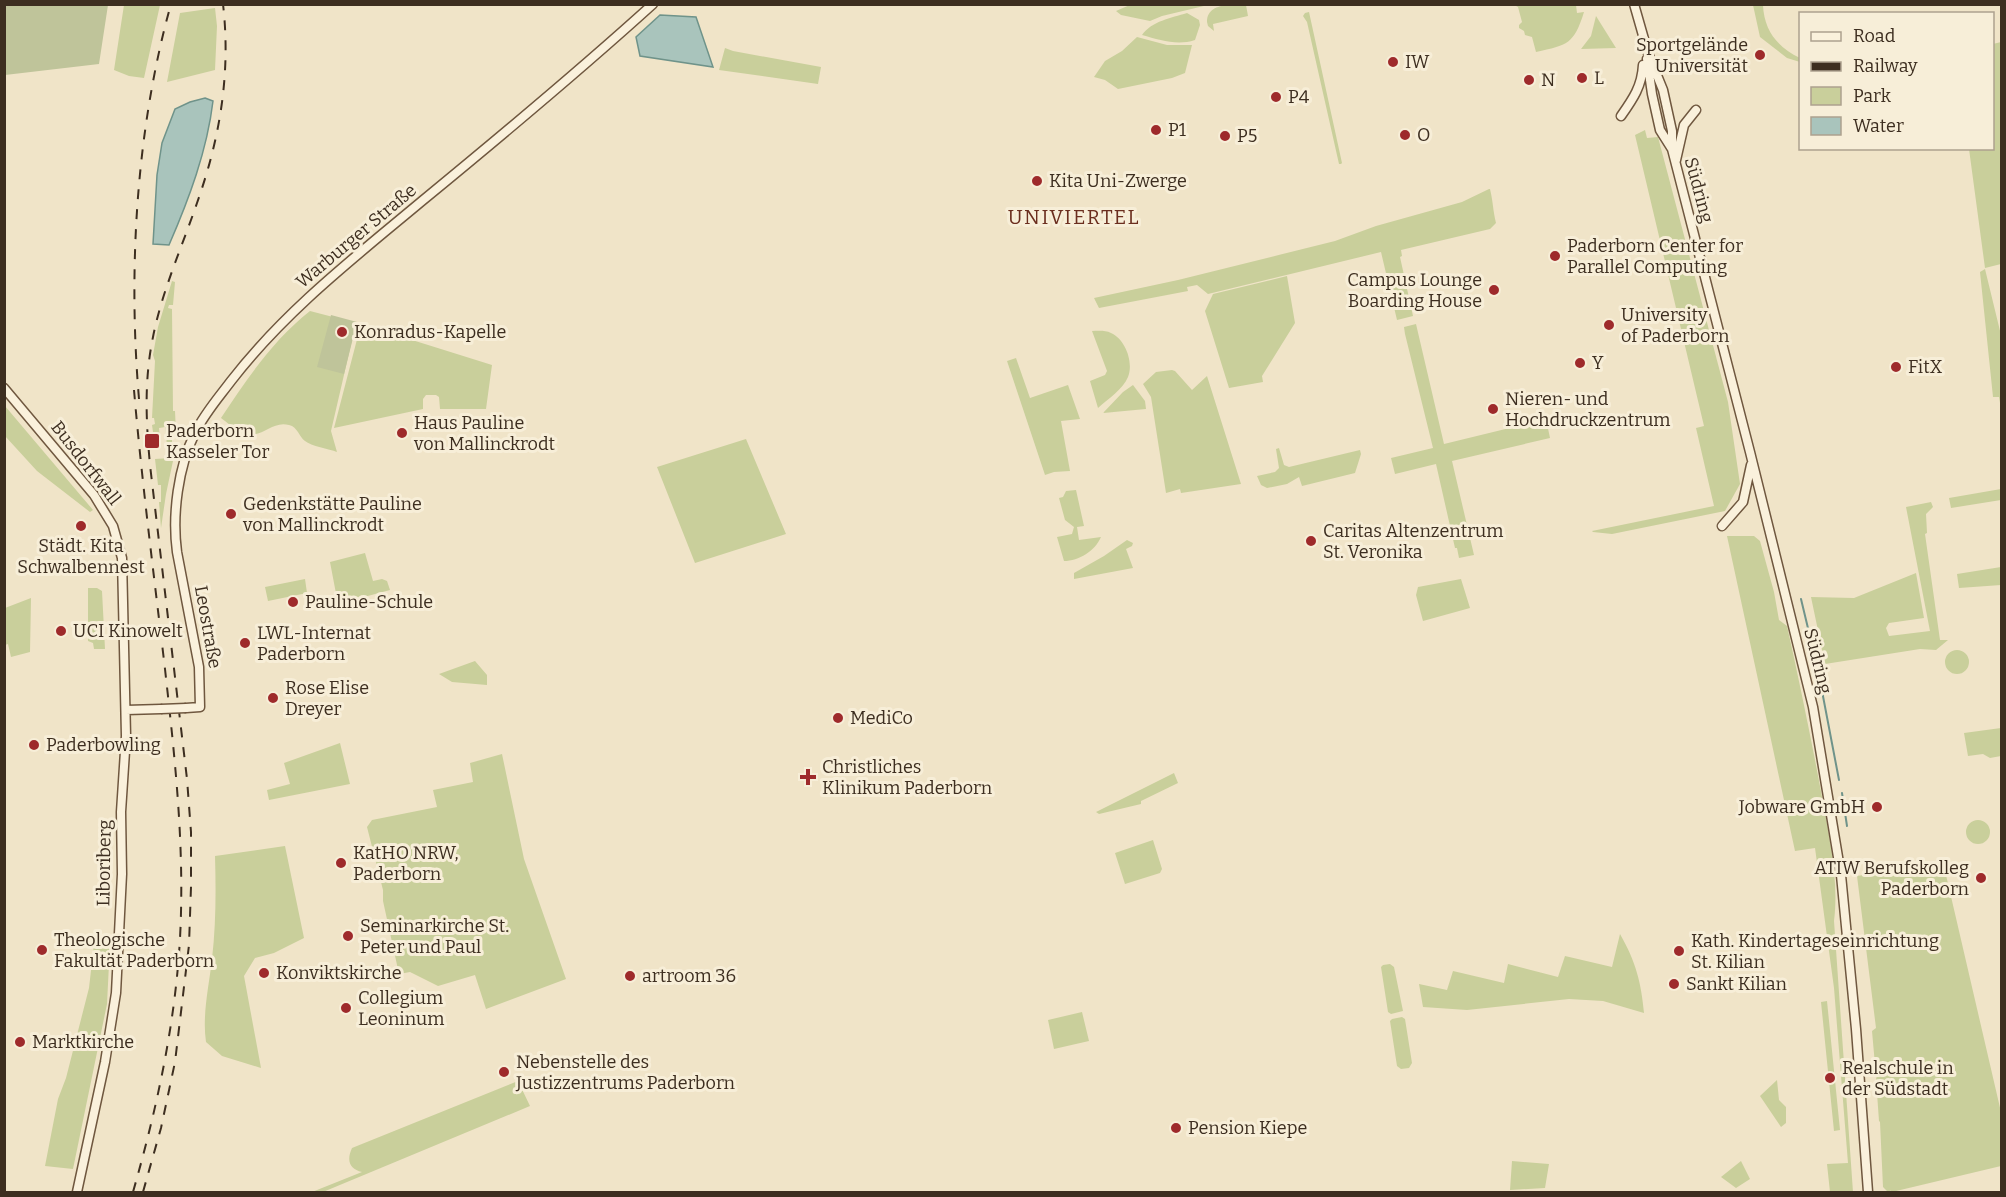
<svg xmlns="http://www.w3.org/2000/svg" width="2006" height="1197" font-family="Bitter,serif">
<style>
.green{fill:#c9cf9b}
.cemetery{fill:#bfc49a}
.water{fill:#a9c4bc;stroke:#6f938a;stroke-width:1.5}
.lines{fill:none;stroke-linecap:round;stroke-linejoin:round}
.stream{stroke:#6f938a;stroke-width:2}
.secondary-casing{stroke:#6f573f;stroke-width:11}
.secondary{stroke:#faf1dc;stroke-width:8}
.rail{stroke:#3d2e20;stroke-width:2;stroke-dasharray:10 10;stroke-linecap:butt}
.secondary-bridge-casing{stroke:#6f573f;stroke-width:11;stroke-linecap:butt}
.secondary-bridge{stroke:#faf1dc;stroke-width:8}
.poi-dot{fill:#9e2a2b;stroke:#f7eed8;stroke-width:2}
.labels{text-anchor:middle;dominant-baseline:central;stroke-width:6;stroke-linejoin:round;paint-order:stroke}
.poi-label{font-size:18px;fill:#3d2e20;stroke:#f7eed8;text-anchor:start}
.street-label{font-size:18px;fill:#3d2e20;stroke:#f7eed8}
.neighbourhood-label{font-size:20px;letter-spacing:1.5px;fill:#6b2e1e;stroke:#f7eed8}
</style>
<rect width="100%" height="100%" fill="#f0e4c8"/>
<!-- green -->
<path class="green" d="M1132,4H1208V5L1162,16L1150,21L1121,15L1116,11Z
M1228,4L1246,5L1248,16L1213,24L1214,31L1208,26L1207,22C1207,9 1217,7 1228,4Z
M124,5H160L144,78L129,76L114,70Z
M1514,5H1576L1577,13L1584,12C1574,44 1568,45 1536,52L1532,37L1525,35L1524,31L1519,28V25L1522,22L1518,7Z
M1753,5H1763C1764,30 1777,47 1800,58V62L1787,58L1760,37Z
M215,8L217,26L215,70L167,82L180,13Z
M1309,12L1342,163L1341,164H1339L1307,22L1303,16L1305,13Z
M1187,13L1199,20L1200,25L1195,40C1177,46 1160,40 1142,35C1152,21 1171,18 1187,13Z
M1596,16L1616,48L1581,49L1591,36Z
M1137,37L1167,45H1192L1185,73L1172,78L1118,89L1105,80L1094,77L1105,61L1122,51Z
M2001,42V264L1985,268L1969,149L1992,148L1993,44Z
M725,48L733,51L821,67L818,84L719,70Z
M1645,130L1647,138L1658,137L1728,402L1740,484L1725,511L1612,534L1593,532L1592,531L1714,506L1696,428L1704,426L1635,135Z
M1489,189H1490C1493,201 1493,211 1496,223L1490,229L1401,250L1402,256L1400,257L1413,316L1397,320L1381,252L1208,294L1197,285L1187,287L1188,291L1099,308L1094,298L1178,280L1335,241L1376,226L1462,202Z
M1985,269L2001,335V409L1999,397H1993L1980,272Z
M1287,276L1295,323L1262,376L1263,382L1229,388L1205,311L1213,294Z
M172,281L175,282L173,305H169L168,308L172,309L173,411H175L176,433H172V444H176V451L168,454L165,427L159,428L160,438L155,439V432H153L152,425L155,424L154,418H152L155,361L153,355L158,327Z
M310,311L356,323L331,431L337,452C329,449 311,446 305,441C299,437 298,427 289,425C270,420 262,442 240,432C234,429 227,422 221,418C247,379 273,340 310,311Z
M361,324L492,365L486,409H440L439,397L436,395H426L423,399V409L334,428Z
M1416,324L1444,444L1546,419L1550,438L1452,461L1474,555L1459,558L1457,548H1455L1436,464L1395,474L1391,458L1433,448L1405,334L1404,327Z
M1092,331C1098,331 1105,330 1111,333C1125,339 1134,362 1128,377C1123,389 1108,399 1098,408L1090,381L1105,375L1107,371Z
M1016,358L1030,398L1068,385L1080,419L1061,421L1070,471L1054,472L1045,475L1007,361Z
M1172,370L1175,371L1192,390L1207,376L1241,484L1181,493L1180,489L1166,493L1151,397L1143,384L1156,372Z
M1133,385L1145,401L1146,409L1103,413L1123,392Z
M5,406L93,510L90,512L37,471L5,436Z
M746,439L786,534L695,563L657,467Z
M1279,448L1284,465L1289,467L1360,450L1361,454L1355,473L1302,486L1299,477L1287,484L1267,488L1261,485L1257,476L1275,472L1279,468L1276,449Z
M170,458L173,461L166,494L161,528L159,502H161V485H158L155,459Z
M2001,489V500L1951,508L1949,498Z
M1076,490L1084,526L1077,527L1079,540L1101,537C1095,551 1079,561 1064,561L1057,537L1072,534L1074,527L1065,520L1059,498L1063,497L1066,491Z
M1931,502L1933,507L1926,514L1927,533L1925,534L1940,640H1948L1936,650L1920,649L1825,664L1811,597L1854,598L1916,573L1924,618L1889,623L1886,628L1889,636L1930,631L1906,507Z
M1727,536H1754L1760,541L1774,592L1779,620L1787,626C1800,684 1812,743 1823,802C1830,842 1839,881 1834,921L1853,1192H1830L1827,1164L1848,1163L1834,988L1815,848L1795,851Z
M1127,540L1133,543L1132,546L1126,549L1133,568L1074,579V573L1104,556Z
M365,553L373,581L382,579L387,581L390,590L338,604L330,562Z
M2001,567V585L1959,588L1957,574Z
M305,579L307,593L268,601L265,587Z
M1461,579L1470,608L1423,621L1416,595L1418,587Z
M88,588H97L102,591L105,649H94L93,643L88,641Z
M31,598L30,652L11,657L8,644L5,645V608Z
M1945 662a12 12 0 1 1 24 0a12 12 0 1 1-24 0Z
M475,661L487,675V685L452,682L439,674Z
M2001,728V756L1990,758L1983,754L1968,756L1964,733Z
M340,743L350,784L269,800L267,790L290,784L284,763Z
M502,754L524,859L566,979L486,1009L475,975L438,986L410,972L399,974L383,901V890L367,827L372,820L437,807L433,790L473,782L470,763Z
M1174,773L1178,783L1141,801V804L1099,814L1096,812Z
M1966 832a12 12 0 1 1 24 0a12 12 0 1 1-24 0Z
M1153,840L1162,869L1160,873L1125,884L1115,853Z
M285,846L304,938L274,953L255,958L244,976L261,1068L222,1056L206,1042C202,1015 209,986 212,959C216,925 216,890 215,856Z
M1943,862L2001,1112V1166L1892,1192L1890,1190L1891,1192H1888L1883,1187L1880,1122L1879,1121L1876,1079L1877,1076H1876L1872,1031L1876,1028L1857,876Z
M1620,934C1636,962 1641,982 1644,1013L1603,1001L1569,999L1467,1010L1423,1007L1419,984L1447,990L1453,971L1504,983L1508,964L1558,977L1565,956L1612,967Z
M94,944H110L107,1004L73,1169L45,1166L58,1099L66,1078L89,988Z
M1390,964L1394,967L1403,1011L1391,1014L1388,1012L1381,967L1383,965Z
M1827,1001L1840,1130L1834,1131L1821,1002Z
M1082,1012L1089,1041L1054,1049L1048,1020Z
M1402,1017L1405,1019L1412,1063L1409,1068L1401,1069L1397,1066L1390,1021L1392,1019Z
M1777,1080L1779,1100L1786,1107V1123L1781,1127L1760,1096Z
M518,1081L530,1106L323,1192H312L362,1172C350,1169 346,1161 352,1148Z
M1512,1161L1549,1164L1545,1188L1510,1190Z
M1741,1161L1750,1179L1736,1188L1721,1177Z"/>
<!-- cemetery -->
<path class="cemetery" d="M4,5H108L99,64L5,75Z
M331,315L357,322L344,374L317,367Z"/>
<!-- water -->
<path class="water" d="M660,15L696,17L713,67L640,56L636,37Z
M205,98L213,101C207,151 189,199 169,245L153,244L157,175L162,143L175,109L190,102Z"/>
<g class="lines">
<!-- stream -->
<path class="stream" d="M1801,599L1818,670L1839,780
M1842,793L1847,826"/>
<defs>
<path id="secondary" d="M1634,4L1648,53L1663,90L1672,131V149L1750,452L1813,707L1841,875L1856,1029L1868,1192
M1647,59L1652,94L1660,130L1672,149
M1621,116C1633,99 1642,86 1643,65
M1676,160L1684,125L1696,110
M4,388L94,495L113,526L122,558L126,736L121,812L122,874L116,993L105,1062L77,1192
M1722,526L1743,502L1751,465
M186,708L200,707L199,667L177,552C172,515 178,467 195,433C204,414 219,397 231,381C285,311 355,257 422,201C500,137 578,72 653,4
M126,710L161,709"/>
</defs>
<!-- secondary casing -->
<use href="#secondary" class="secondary-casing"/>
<!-- secondary -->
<use href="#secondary" class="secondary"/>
<!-- rail -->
<path class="rail" d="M139,399C128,270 136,129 171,4
M133,1192C159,1101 179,1007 181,912C183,830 174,750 165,669C154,576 142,483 134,390
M143,1192L161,1128L175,1062L189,945L191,887V832L187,779L150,465C146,422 144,380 153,337C162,291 182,247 197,203C220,138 231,73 223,4"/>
<defs>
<path id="secondary-bridge" d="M161,709L186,708"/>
</defs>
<!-- secondary-bridge casing -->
<use href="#secondary-bridge" class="secondary-bridge-casing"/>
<!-- secondary-bridge -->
<use href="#secondary-bridge" class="secondary-bridge"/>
</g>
<!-- markers -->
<g class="poi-dot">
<circle cx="1760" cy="55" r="6"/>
<circle cx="1393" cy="62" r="6"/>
<circle cx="1582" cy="78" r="6"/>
<circle cx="1529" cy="80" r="6"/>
<circle cx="1276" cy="97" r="6"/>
<circle cx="1156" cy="130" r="6"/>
<circle cx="1405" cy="135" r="6"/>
<circle cx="1225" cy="136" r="6"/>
<circle cx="1037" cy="181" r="6"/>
<circle cx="1555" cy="256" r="6"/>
<circle cx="1494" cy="290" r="6"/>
<circle cx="1609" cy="325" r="6"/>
<circle cx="342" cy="332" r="6"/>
<circle cx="1580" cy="363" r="6"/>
<circle cx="1896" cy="367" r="6"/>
<circle cx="1493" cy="409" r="6"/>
<circle cx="402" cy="433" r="6"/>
<rect x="144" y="433" width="16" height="16" rx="3"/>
<circle cx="231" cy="514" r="6"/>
<circle cx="81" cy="526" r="6"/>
<circle cx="1311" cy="541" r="6"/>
<circle cx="293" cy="602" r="6"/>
<circle cx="61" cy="631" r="6"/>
<circle cx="245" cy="643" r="6"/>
<circle cx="273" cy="698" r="6"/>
<circle cx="838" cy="718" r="6"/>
<circle cx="34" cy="745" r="6"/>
<path d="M805 768h6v6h6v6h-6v6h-6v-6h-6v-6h6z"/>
<circle cx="1877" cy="807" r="6"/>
<circle cx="341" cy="863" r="6"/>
<circle cx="1981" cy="878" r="6"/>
<circle cx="348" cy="936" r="6"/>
<circle cx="42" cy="950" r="6"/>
<circle cx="1679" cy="951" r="6"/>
<circle cx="264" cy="973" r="6"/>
<circle cx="630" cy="976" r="6"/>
<circle cx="1674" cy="984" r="6"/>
<circle cx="346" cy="1008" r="6"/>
<circle cx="20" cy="1042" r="6"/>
<circle cx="504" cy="1072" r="6"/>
<circle cx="1830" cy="1078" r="6"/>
<circle cx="1176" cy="1128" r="6"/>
</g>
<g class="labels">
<!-- poi labels -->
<g class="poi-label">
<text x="1748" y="45" text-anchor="end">Sportgelände<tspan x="1748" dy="21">Universität</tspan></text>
<text x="1405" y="62">IW</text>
<text x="1594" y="78">L</text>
<text x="1541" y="80">N</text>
<text x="1288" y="97">P4</text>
<text x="1168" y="130">P1</text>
<text x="1417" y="135">O</text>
<text x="1237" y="136">P5</text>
<text x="1049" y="181">Kita Uni-Zwerge</text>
<text x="1567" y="246">Paderborn Center for<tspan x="1567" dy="21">Parallel Computing</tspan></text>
<text x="1482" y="280" text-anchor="end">Campus Lounge<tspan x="1482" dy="21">Boarding House</tspan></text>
<text x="1621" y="315">University<tspan x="1621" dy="21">of Paderborn</tspan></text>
<text x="354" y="332">Konradus-Kapelle</text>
<text x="1592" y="363">Y</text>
<text x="1908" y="367">FitX</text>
<text x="1505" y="399">Nieren- und<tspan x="1505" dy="21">Hochdruckzentrum</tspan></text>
<text x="414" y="423">Haus Pauline<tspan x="414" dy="21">von Mallinckrodt</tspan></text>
<text x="166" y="431">Paderborn<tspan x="166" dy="21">Kasseler Tor</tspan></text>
<text x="243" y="504">Gedenkstätte Pauline<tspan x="243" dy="21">von Mallinckrodt</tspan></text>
<text x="1323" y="531">Caritas Altenzentrum<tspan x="1323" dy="21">St. Veronika</tspan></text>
<text x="81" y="546" text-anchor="middle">Städt. Kita<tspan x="81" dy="21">Schwalbennest</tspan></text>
<text x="305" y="602">Pauline-Schule</text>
<text x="73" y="631">UCI Kinowelt</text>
<text x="257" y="633">LWL-Internat<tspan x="257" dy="21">Paderborn</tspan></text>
<text x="285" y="688">Rose Elise<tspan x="285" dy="21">Dreyer</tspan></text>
<text x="850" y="718">MediCo</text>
<text x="46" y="745">Paderbowling</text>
<text x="822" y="767">Christliches<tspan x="822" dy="21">Klinikum Paderborn</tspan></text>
<text x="1865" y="807" text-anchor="end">Jobware GmbH</text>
<text x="353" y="853">KatHO NRW,<tspan x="353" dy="21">Paderborn</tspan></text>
<text x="1969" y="868" text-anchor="end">ATIW Berufskolleg<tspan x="1969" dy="21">Paderborn</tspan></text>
<text x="360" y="926">Seminarkirche St.<tspan x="360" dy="21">Peter und Paul</tspan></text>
<text x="54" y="940">Theologische<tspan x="54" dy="21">Fakultät Paderborn</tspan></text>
<text x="1691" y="941">Kath. Kindertageseinrichtung<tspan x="1691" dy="21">St. Kilian</tspan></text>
<text x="276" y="973">Konviktskirche</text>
<text x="642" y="976">artroom 36</text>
<text x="1686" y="984">Sankt Kilian</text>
<text x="358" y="998">Collegium<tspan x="358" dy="21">Leoninum</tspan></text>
<text x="32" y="1042">Marktkirche</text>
<text x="516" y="1062">Nebenstelle des<tspan x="516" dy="21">Justizzentrums Paderborn</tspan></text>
<text x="1842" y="1068">Realschule in<tspan x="1842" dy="21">der Südstadt</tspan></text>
<text x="1188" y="1128">Pension Kiepe</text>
</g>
<!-- street labels -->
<g class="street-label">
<text transform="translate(1699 190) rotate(75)">Südring</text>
<text transform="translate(356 236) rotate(-40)">Warburger Straße</text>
<text transform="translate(86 463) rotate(52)">Busdorfwall</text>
<text transform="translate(208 627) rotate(80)">Leostraße</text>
<text transform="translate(1818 661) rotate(76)">Südring</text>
<text transform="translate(104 863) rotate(-89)">Liboriberg</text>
</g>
<!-- neighbourhood labels -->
<g class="neighbourhood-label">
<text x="1074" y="217">UNIVIERTEL</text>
</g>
</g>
<!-- border -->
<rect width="2006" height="1197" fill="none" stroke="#3d2e20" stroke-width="12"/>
<!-- legend -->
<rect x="1799" y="12" width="195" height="138" fill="#f7eed8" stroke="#ada18e" stroke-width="1.5"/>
<rect x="1811" y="32" width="30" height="9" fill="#faf1dc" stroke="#ada18e" stroke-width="1.5"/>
<text x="1853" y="42" font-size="18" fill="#3d2e20">Road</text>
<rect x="1811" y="62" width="30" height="9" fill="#3d2e20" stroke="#ada18e" stroke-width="1.5"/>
<text x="1853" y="72" font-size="18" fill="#3d2e20">Railway</text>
<rect x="1811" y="87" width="30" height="18" fill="#c9cf9b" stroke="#ada18e" stroke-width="1.5"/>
<text x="1853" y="102" font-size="18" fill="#3d2e20">Park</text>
<rect x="1811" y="117" width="30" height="18" fill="#a9c4bc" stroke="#ada18e" stroke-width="1.5"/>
<text x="1853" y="132" font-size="18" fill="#3d2e20">Water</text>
</svg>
